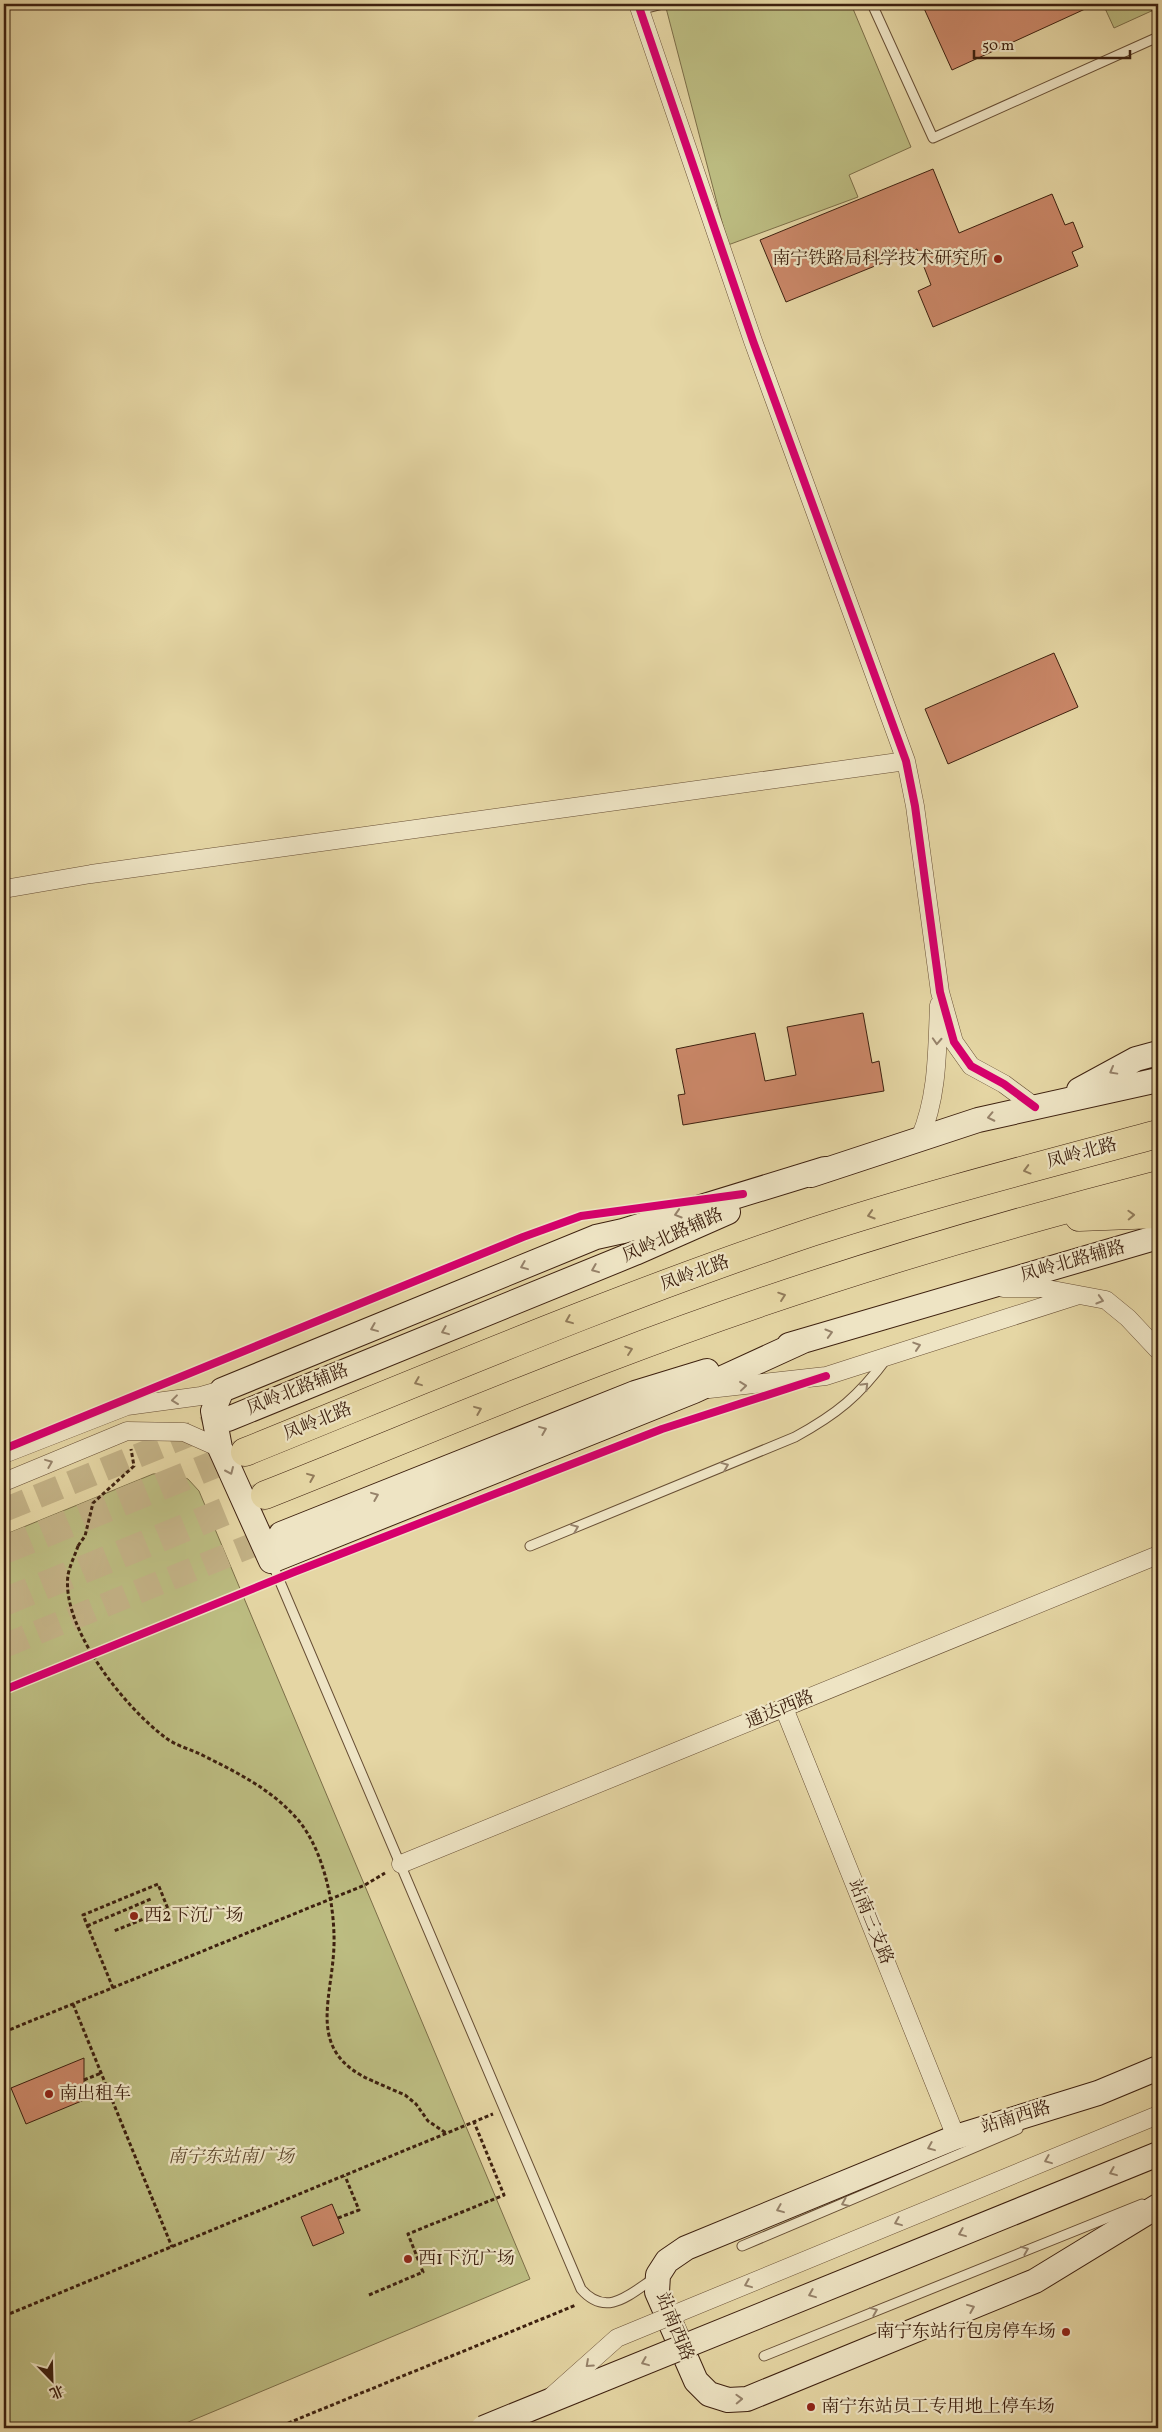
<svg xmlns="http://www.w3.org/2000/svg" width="1162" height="2432" font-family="Vollkorn,'Noto Serif SC',serif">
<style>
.green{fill:#bcbc81;stroke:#7c6e48}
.building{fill:#ca8768;stroke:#3d200f}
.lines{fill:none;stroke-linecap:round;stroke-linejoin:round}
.secondary-tunnel{stroke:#c3b286;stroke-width:24;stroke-dasharray:24 12;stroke-linecap:butt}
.highway-tunnel{stroke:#c3b286;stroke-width:28;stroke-dasharray:28 14;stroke-linecap:butt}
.lane-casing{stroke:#674e34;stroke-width:11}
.street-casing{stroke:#674e34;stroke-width:19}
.secondary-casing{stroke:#3d200f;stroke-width:26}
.highway-casing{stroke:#3d200f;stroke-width:29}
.path{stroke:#3d200f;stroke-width:3;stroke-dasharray:4 2.5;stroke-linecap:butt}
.lane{stroke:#eee4c4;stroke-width:9}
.street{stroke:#eee4c4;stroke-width:18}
.secondary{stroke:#eee4c4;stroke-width:24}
.highway{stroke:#e5d6a4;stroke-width:28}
.street-bridge-casing{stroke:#674e34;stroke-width:19;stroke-linecap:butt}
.secondary-bridge-casing{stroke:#3d200f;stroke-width:26;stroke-linecap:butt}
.path-bridge{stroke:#3d200f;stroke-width:3;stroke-dasharray:4 2.5;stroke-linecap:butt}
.street-bridge{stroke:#eee4c4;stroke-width:18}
.secondary-bridge{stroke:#eee4c4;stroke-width:24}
.cycleway-casing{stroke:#eee4c4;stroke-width:11}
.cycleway{stroke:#d6006c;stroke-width:8}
.oneway{stroke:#96826a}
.oneway2{stroke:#917b5a}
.poi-dot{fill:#8f2418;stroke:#eee4c4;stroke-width:2}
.labels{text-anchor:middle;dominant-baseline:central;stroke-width:4.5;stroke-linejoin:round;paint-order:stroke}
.poi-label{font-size:18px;fill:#3d200f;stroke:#eee4c4;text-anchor:start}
.street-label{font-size:18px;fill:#3d200f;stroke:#eee4c4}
.park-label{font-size:18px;font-style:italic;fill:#5d472c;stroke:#eee4c4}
</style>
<rect width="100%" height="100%" fill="#e5d6a4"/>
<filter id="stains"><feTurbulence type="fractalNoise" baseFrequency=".004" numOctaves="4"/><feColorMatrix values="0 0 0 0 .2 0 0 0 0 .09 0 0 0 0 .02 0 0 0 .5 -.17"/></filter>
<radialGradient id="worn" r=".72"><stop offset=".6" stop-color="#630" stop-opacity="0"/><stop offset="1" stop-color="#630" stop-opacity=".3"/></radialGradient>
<!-- green -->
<path class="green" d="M665,4H851L911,147L849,175L858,197L728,245Z
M1103,4H1158V8L1114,28Z
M170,1472L188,1479L199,1491L530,2279L174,2428H4V1535L153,1474Z"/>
<!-- building -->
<path class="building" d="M922,4H1096L952,70Z
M933,169L959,233L1052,194L1065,225L1073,222L1083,247L1072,252L1078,266L933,327L918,291L931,285L917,249L786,302L760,240Z
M1054,653L1078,707L948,764L925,709Z
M863,1013L872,1063L879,1061L884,1091L683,1125L678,1095L685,1094L676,1049L755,1033L765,1081L796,1075L787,1027Z
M84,2058V2100L26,2124L11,2088Z
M332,2204L344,2233L313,2246L301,2217Z"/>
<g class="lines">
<!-- secondary-tunnel -->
<path class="secondary-tunnel" d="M4,1510L228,1419
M4,1646L280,1534"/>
<!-- highway-tunnel -->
<path class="highway-tunnel" d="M4,1550L245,1452
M4,1602L265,1495"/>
<defs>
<path id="lane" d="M872,4L933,138L1158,37
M1154,4L1158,12
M639,10L663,4
M530,1546L795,1437C837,1414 859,1396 887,1358
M272,1563L581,2289C607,2319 631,2293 656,2277
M742,2246L1018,2129
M764,2356L1142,2204"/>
<path id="street" d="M638,4L753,341L906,761L915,806L940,992L954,1042L971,1066L1004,1084L1035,1107
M4,889L91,874L906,761
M920,1138C938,1096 937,1051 939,1005
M1003,1288H1042L1106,1300L1128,1318L1158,1350
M709,1389L826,1376L1079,1295
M4,1454L127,1406L201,1396L222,1390
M4,1482L127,1431L184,1432L220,1448
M784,1708L956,2137
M401,1864L1158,1555"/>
<path id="secondary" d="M1079,1090L1136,1059L1158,1053
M811,1175L978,1120L1158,1080
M803,1341L694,1391L271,1561L220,1448L213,1411L222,1390L596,1237L623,1231L825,1169
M789,1345L1158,1237
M228,1419L635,1253L728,1212
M281,1534L635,1393L707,1371
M1158,2068L1098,2093L956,2137L686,2248L667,2261L658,2275L657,2292L696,2381L709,2394L728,2400L747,2399L1035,2281L1158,2206"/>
<path id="highway" d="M1079,1217L1158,1214
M245,1452C433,1376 620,1296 812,1232C926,1195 1043,1165 1158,1134
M265,1495C379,1450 491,1402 605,1359C786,1289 971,1233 1158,1185"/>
</defs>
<!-- lane casing -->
<use href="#lane" class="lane-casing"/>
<!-- street casing -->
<use href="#street" class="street-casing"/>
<!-- secondary casing -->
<use href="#secondary" class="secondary-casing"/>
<!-- highway casing -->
<use href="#highway" class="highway-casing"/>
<!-- path -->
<path class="path" d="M78,1546L85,1536L93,1503L134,1466L131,1449
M87,1926L151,1899
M113,1988L83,1915L158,1884L168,1909L114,1931
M73,2004L172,2247
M4,2032L365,1885L385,1873
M84,2080L101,2073
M375,2082L405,2095L416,2104L428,2121L446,2133
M338,2218L359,2210L345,2176
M369,2295L423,2272L408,2234L504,2195L474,2122
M4,2316L493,2114
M276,2428L576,2305"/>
<!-- lane -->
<use href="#lane" class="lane"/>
<!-- street -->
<use href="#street" class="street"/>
<!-- secondary -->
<use href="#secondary" class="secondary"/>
<!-- highway -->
<use href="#highway" class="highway"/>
<defs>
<path id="street-bridge" d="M552,2396L617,2338L1158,2115"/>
<path id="secondary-bridge" d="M483,2428L1158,2154"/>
</defs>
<!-- street-bridge casing -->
<use href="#street-bridge" class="street-bridge-casing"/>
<!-- secondary-bridge casing -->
<use href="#secondary-bridge" class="secondary-bridge-casing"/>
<!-- path-bridge -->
<path class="path-bridge" d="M78,1546C75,1555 70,1565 68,1575C61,1628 125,1708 166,1738C175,1745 189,1749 200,1754C236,1772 272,1789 299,1821C323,1851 333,1898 334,1935C336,1995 300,2051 375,2082"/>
<!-- street-bridge -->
<use href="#street-bridge" class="street-bridge"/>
<!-- secondary-bridge -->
<use href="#secondary-bridge" class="secondary-bridge"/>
<defs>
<path id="cycleway" d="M638,4L753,341L906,761L915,806L940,992L954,1042L971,1066L1004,1084L1035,1107
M4,1449L523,1237L581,1216L743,1194
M4,1690L294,1572L662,1429L826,1376"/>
</defs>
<!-- cycleway casing -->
<use href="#cycleway" class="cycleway-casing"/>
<!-- cycleway -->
<use href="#cycleway" class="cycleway"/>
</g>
<!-- one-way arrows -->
<defs><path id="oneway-chevron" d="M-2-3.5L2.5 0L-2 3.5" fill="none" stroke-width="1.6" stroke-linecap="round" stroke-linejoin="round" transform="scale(1.25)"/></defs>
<g class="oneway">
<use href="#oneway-chevron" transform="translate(937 1041) rotate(93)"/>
<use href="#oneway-chevron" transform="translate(1113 1071) rotate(151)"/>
<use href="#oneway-chevron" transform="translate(991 1117) rotate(168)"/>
<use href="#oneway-chevron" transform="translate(678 1214) rotate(163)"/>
<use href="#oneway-chevron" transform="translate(524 1266) rotate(158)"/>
<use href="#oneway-chevron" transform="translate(595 1269) rotate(158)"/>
<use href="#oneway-chevron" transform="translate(1100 1300) rotate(16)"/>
<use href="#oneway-chevron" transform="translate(374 1328) rotate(158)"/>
<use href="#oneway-chevron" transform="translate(445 1331) rotate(158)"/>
<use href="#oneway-chevron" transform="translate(829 1333) rotate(-16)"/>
<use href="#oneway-chevron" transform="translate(917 1346) rotate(-18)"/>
<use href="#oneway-chevron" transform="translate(743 1386) rotate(-6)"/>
<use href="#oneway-chevron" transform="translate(865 1386) rotate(-45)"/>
<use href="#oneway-chevron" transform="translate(175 1400) rotate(173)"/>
<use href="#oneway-chevron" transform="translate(543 1430) rotate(-22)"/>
<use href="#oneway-chevron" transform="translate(49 1463) rotate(-22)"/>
<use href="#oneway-chevron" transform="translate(725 1466) rotate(-22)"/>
<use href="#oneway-chevron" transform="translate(230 1471) rotate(66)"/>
<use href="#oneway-chevron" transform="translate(375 1496) rotate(-22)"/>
<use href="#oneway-chevron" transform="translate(575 1528) rotate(-22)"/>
<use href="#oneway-chevron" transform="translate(931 2147) rotate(158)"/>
<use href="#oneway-chevron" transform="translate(1048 2160) rotate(158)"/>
<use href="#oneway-chevron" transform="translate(1113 2172) rotate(158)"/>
<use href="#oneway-chevron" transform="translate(845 2203) rotate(157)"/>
<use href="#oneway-chevron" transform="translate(780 2209) rotate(158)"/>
<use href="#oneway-chevron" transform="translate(898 2222) rotate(158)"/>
<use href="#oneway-chevron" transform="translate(962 2233) rotate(158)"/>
<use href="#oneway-chevron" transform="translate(1025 2250) rotate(-22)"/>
<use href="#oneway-chevron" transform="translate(748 2284) rotate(158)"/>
<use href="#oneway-chevron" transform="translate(812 2294) rotate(158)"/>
<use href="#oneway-chevron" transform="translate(971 2308) rotate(-22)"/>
<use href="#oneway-chevron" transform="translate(874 2311) rotate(-22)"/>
<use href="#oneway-chevron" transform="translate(645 2362) rotate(158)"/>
<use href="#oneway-chevron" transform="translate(589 2364) rotate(138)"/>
<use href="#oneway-chevron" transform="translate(739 2399) rotate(-2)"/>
</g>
<g class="oneway2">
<use href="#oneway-chevron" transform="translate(1027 1170) rotate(165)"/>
<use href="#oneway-chevron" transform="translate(871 1215) rotate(163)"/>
<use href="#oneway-chevron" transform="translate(1131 1215) rotate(-2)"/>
<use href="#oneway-chevron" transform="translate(782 1296) rotate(-19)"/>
<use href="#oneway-chevron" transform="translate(569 1320) rotate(158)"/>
<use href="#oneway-chevron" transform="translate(629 1350) rotate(-19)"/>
<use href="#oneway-chevron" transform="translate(418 1382) rotate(158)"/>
<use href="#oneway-chevron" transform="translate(478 1410) rotate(-22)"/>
<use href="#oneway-chevron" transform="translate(311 1477) rotate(-22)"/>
</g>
<!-- markers -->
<g class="poi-dot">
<circle cx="998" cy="259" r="5"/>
<circle cx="134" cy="1916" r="5"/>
<circle cx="49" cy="2094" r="5"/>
<circle cx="408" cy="2259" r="5"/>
<circle cx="1066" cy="2332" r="5"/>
<circle cx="811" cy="2407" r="5"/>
</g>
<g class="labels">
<!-- poi labels -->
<g class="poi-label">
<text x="988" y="259" text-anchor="end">南宁铁路局科学技术研究所</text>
<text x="144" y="1916">西2下沉广场</text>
<text x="59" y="2094">南出租车</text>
<text x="418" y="2259">西1下沉广场</text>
<text x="1056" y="2332" text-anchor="end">南宁东站行包房停车场</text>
<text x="821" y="2407">南宁东站员工专用地上停车场</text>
</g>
<!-- street labels -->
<g class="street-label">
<text transform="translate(1082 1154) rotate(-15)">凤岭北路</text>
<text transform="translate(673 1236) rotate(-24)">凤岭北路辅路</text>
<text transform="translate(1073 1262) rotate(-16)">凤岭北路辅路</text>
<text transform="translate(695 1274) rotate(-20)">凤岭北路</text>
<text transform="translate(298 1390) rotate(-22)">凤岭北路辅路</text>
<text transform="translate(318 1422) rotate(-22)">凤岭北路</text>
<text transform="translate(780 1710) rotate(-22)">通达西路</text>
<text transform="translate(870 1922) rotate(68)">站南三支路</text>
<text transform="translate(1016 2118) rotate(-17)">站南西路</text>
<text transform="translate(674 2327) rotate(68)">站南西路</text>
</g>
<!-- park labels -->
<g class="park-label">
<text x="231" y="2157">南宁东站南广场</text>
</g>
</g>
<!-- margin -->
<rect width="1162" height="2432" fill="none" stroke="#e5d6a4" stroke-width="20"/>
<rect x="5" y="5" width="1152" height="2422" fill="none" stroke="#3d200f" stroke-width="2.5"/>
<rect x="10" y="10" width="1142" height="2412" fill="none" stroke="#3d200f"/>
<!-- north arrow -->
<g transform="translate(52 2380) rotate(157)" stroke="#eee4c4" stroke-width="4" paint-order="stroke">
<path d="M0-4L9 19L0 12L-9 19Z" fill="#3d200f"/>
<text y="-8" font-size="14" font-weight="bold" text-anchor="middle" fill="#3d200f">北</text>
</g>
<!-- scale -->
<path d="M974 50v8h156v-8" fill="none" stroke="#3d200f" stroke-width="2.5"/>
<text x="982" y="50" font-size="15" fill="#3d200f" stroke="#eee4c4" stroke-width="4" paint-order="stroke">50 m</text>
<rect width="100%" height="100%" filter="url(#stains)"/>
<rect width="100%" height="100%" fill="url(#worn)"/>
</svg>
